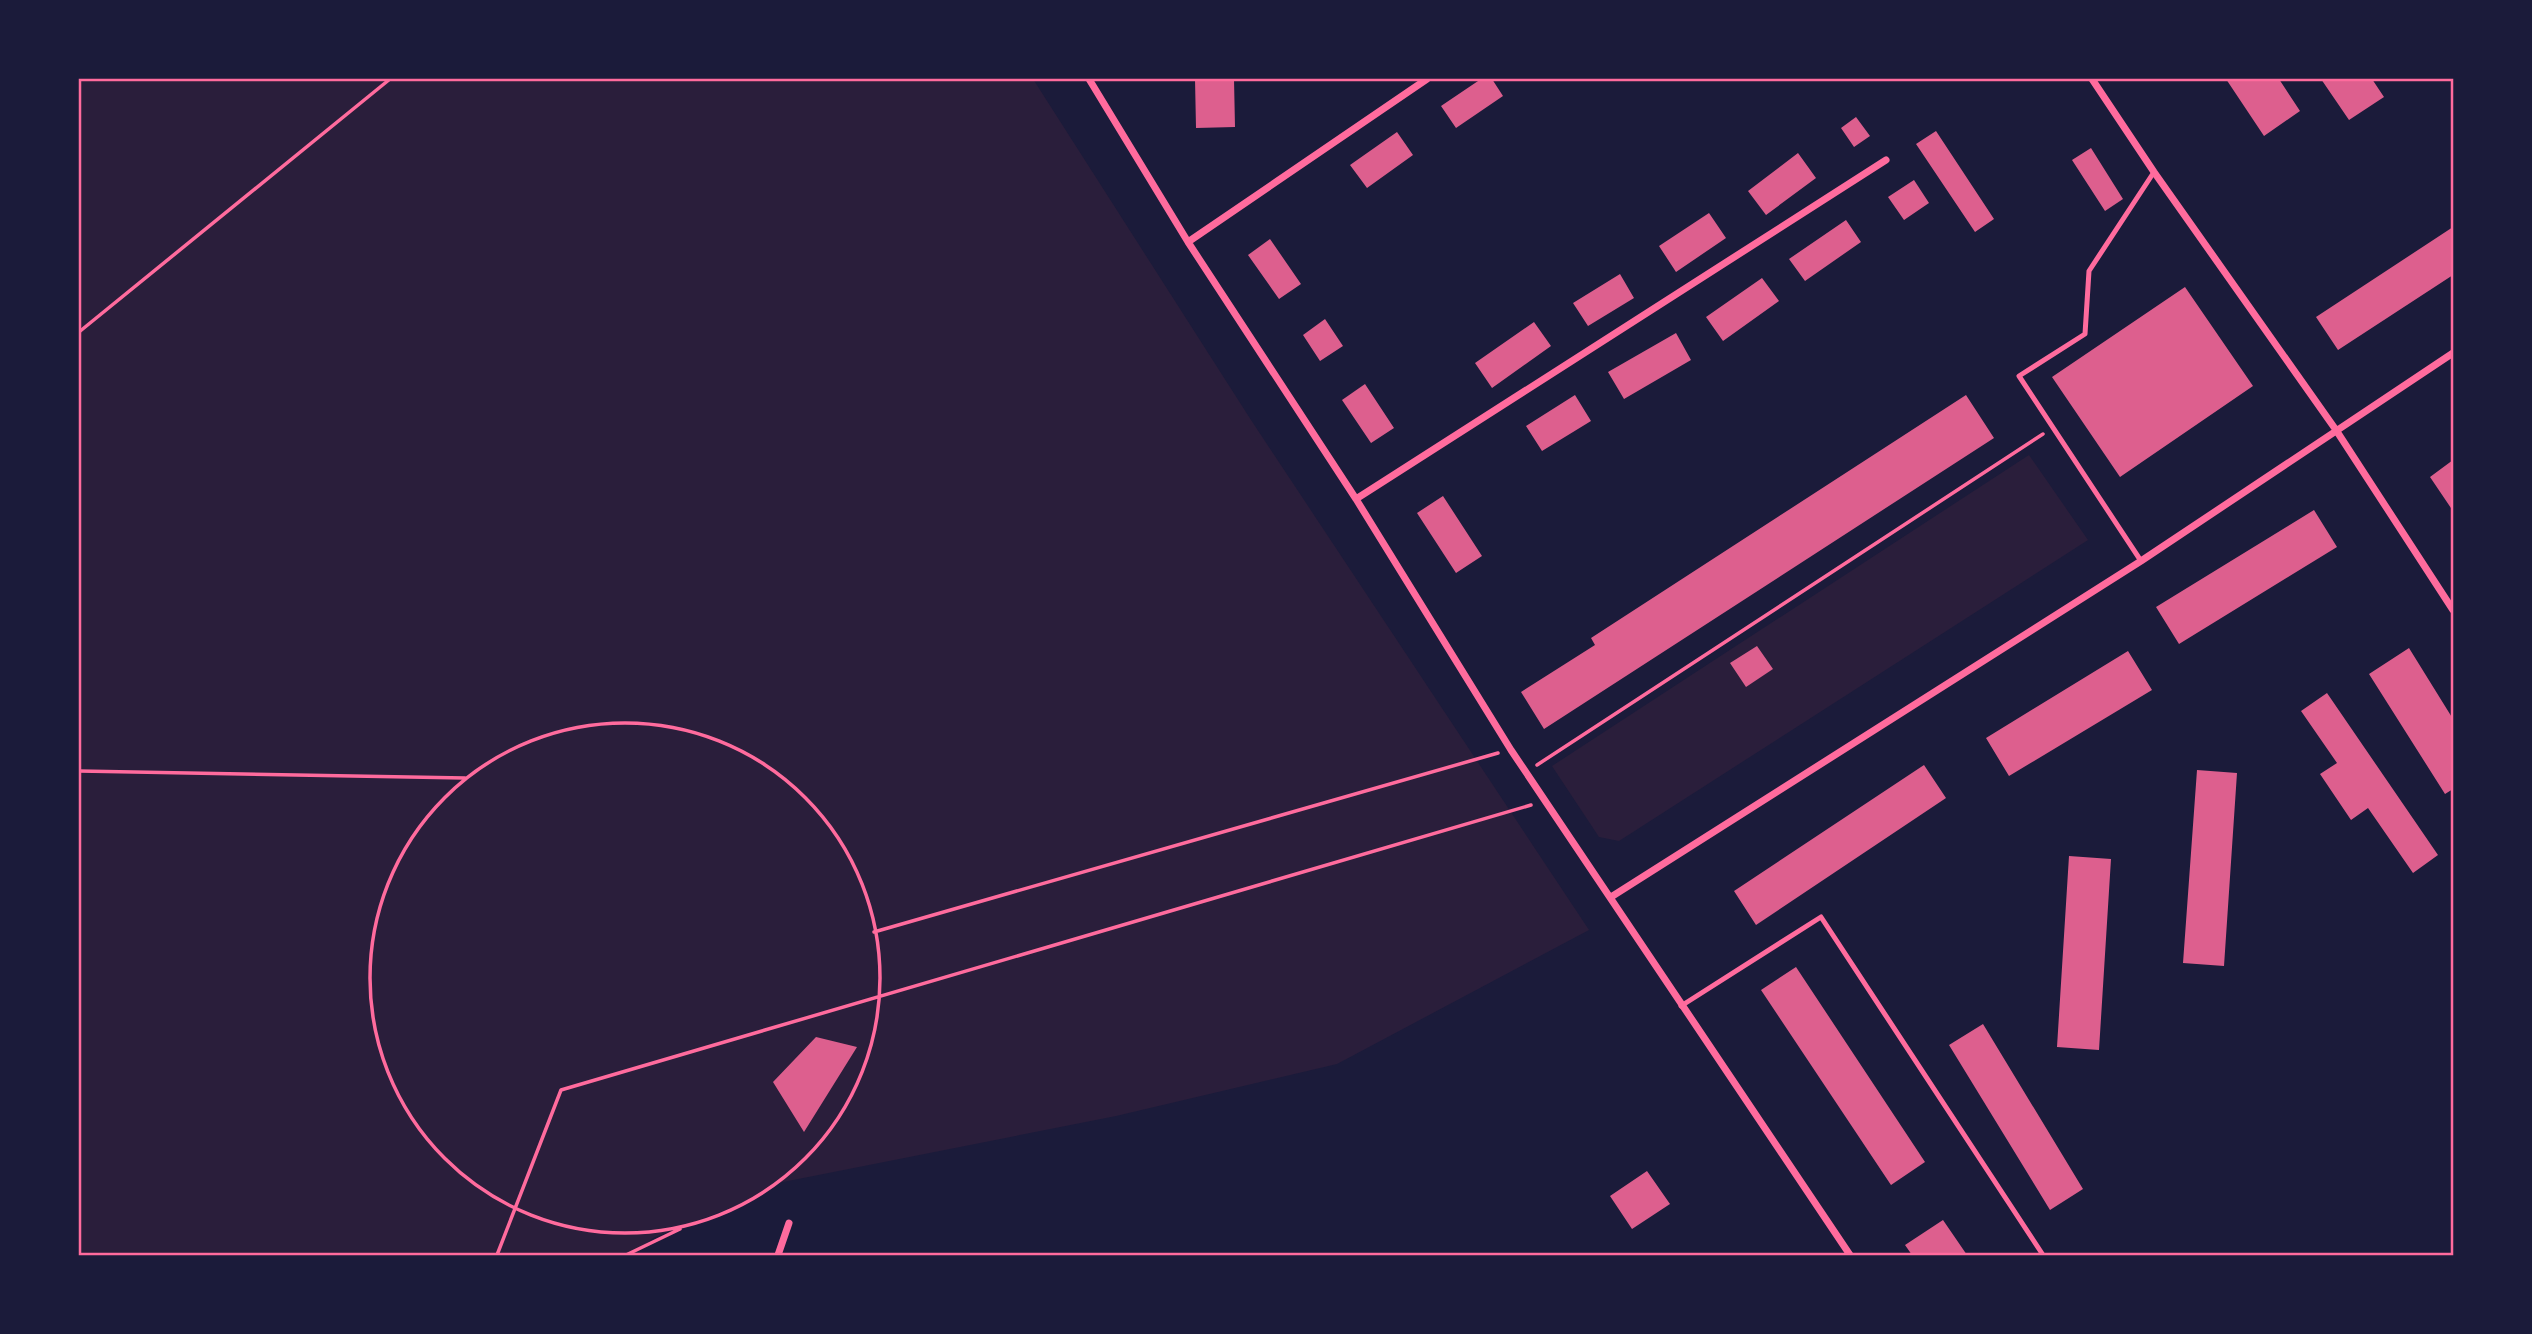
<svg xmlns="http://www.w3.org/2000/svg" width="2532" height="1334" font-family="Commissioner,sans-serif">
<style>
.green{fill:#2a1e3b}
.building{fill:#dd5f8e}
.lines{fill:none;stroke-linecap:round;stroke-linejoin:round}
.path{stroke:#ff6b9d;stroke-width:3.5}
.service{stroke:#ff6b9d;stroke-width:5}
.minor{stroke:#ff6b9d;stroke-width:7}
.neatline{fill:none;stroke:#ff6b9d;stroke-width:2.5}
</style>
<rect width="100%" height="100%" fill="#1b1b3a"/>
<!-- green -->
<path class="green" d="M79,79H1033L1251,420L1589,930L1337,1064L1116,1116L778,1183L754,1199L653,1238L633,1255H79Z
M2029,455L2088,540L1619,841L1599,837L1552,766Z"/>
<!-- building -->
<path class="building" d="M1195,79H1234L1235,127L1196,128Z
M1481,79H1492L1503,96L1456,128L1441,106Z
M2226,79H2279L2300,111L2264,136Z
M2321,79H2372L2384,97L2349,120Z
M1856,117L1870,136L1854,147L1841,128Z
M1936,131L1994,219L1975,232L1916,144Z
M1397,132L1413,155L1367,188L1350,165Z
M2091,148L2123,199L2105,211L2072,160Z
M1798,153L1816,178L1766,215L1748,191Z
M1914,180L1929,203L1904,220L1888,197Z
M1709,213L1726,238L1676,272L1659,246Z
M1846,220L1861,242L1805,281L1789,259Z
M2453,227V275L2338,350L2316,317Z
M1270,239L1301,284L1279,299L1248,255Z
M1620,274L1634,298L1588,326L1573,303Z
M1762,278L1779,301L1723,341L1706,317Z
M2185,287L2253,386L2120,477L2052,377Z
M1325,319L1343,346L1320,361L1303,335Z
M1534,322L1551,346L1492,388L1475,363Z
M1676,333L1691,360L1624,399L1608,372Z
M1365,384L1394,428L1371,443L1342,400Z
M1575,395L1591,421L1542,451L1526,426Z
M1966,395L1994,438L1544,729L1521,692L1595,645L1591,638Z
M2453,460V511L2430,477Z
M1443,496L1482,556L1456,573L1417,513Z
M2314,510L2337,547L2179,644L2156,607Z
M1757,646L1773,669L1746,687L1730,663Z
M2409,648L2453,719V789L2445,794L2369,674Z
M2128,651L2152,690L2009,776L1986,738Z
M2327,693L2438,855L2413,873L2368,808L2351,820L2320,774L2337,763L2301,711Z
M1924,765L1946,798L1756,925L1734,891Z
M2197,770L2237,773L2224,966L2183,963Z
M2069,856L2111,859L2099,1050L2057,1047Z
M1796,967L1925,1162L1891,1185L1761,990Z
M1983,1024L2083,1189L2050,1210L1949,1045Z
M816,1037L857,1047L804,1132L773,1082Z
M1647,1171L1670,1204L1632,1229L1610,1196Z
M1943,1220L1967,1255H1912L1905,1245Z"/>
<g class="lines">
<!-- path -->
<path class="path" d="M79,332L390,79
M370 978a255 255 0 1 1 510 0a255 255 0 1 1-510 0Z
M1537,765L2043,434
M79,771L465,778
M874,932L1498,753
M497,1255L561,1090L1531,805
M626,1255L680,1229"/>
<!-- service -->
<path class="service" d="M2141,561L2019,376L2085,334L2089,271L2154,172
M1681,1006L1821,917L2043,1255"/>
<!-- minor -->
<path class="minor" d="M1089,79L1188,242L1356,499L1511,750L1850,1255
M2092,79L2154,172L2336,430L2453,610
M1188,242L1427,79
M1356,499L1886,160
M1611,897L2141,561L2453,353
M778,1255L789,1223"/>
</g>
<!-- border -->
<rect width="2532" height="1334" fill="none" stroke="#1b1b3a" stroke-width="161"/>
<rect x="80" y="80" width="2372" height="1174" class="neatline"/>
</svg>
